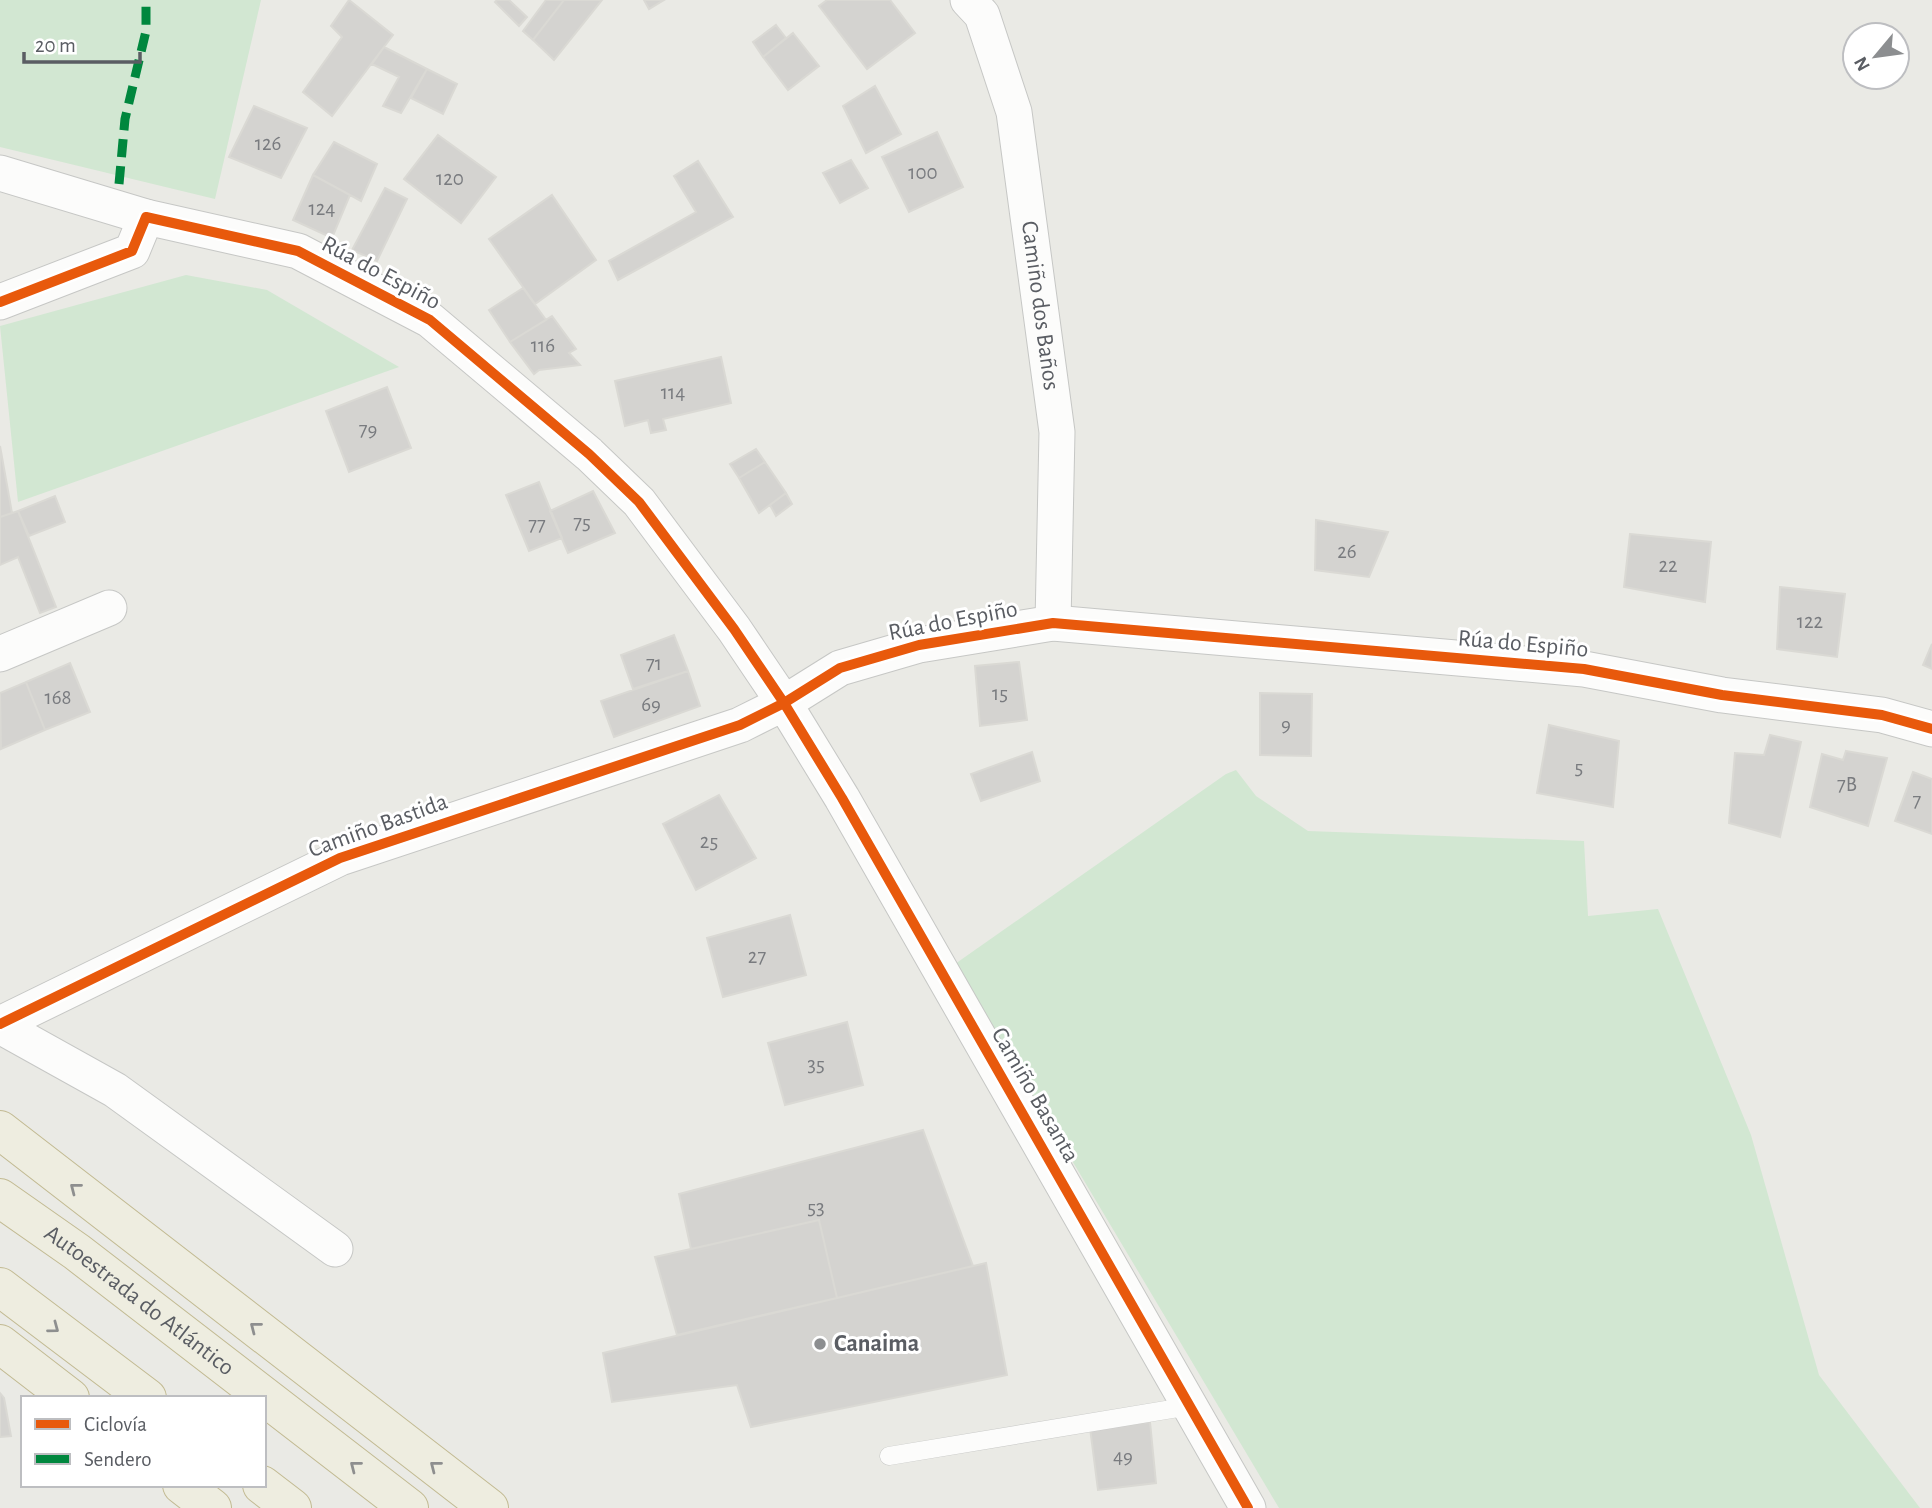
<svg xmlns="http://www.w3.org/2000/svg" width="1932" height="1508" font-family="'Alegreya Sans',sans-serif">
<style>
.green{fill:#d2e7d2}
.building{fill:#d4d3d0;stroke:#dad9d4;stroke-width:2}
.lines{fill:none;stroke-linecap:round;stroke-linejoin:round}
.lane-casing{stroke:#c6c7c5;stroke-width:19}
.street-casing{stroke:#c6c7c5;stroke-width:37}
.highway-casing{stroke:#c2ba92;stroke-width:40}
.lane{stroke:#fcfcfb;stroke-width:18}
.street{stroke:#fcfcfb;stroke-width:35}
.highway{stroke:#eeede0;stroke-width:38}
.quiet{stroke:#00873e;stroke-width:9;stroke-dasharray:18 9;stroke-linecap:butt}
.cycleway-casing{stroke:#fff;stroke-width:15}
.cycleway{stroke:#e8590c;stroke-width:10}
.oneway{stroke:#8e8f8f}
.poi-dot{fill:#8c8e90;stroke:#fff;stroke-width:2.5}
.labels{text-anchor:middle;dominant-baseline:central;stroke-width:6;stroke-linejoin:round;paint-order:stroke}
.number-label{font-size:21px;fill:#797b7f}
.street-label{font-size:24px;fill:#5a5d63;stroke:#fff}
.poi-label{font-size:24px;font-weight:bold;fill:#5a5d63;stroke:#fff;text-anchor:start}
</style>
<rect width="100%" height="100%" fill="#eaeae5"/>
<!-- green -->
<path class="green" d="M0,0H261L215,199L0,147Z
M186,275L267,290L399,367L18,502L0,326Z
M1236,770L1256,796L1308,831L1584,841L1588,916L1658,909L1751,1135L1819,1375L1920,1508H1279L955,964L1226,774Z"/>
<!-- building -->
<path class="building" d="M349,0L393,35L332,116L303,92L342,37L331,26Z
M497,0H509L527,17L519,26L495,2Z
M546,0H564L533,40L523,31Z
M564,0H602L554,60L533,40Z
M644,0H664L649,9Z
M827,0H890L915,33L867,69L819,6Z
M776,25L786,38L763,57L753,42Z
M793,33L819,66L788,90L763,57Z
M384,47L427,69L401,113L383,106L399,77L372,64Z
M427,69L457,84L443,114L411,98Z
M875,86L901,134L866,153L843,106Z
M254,106L307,128L281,178L229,157Z
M937,132L963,187L909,212L882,157Z
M438,135L496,177L461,223L404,179Z
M334,142L377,164L361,201L313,175Z
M851,160L868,188L840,203L823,173Z
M698,161L733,217L618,280L609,261L696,212L674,176Z
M313,175L350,195L332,238L293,220Z
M385,188L407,199L377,261L352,250Z
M552,195L596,260L535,304L489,239Z
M523,288L546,320L510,342L489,310Z
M552,316L576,349L569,353L580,365L539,370L534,374L510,342Z
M721,357L731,403L663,419L666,430L651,433L648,420L625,426L615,381Z
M387,387L411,448L349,472L326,411Z
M0,446L12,513L0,517Z
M756,449L765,462L739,478L730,464Z
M765,462L786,493L759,513L739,478Z
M539,482L562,538L529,551L506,495Z
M593,491L615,533L568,553L550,511Z
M786,493L792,504L776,516L770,505Z
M55,496L65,522L29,536L18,511Z
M18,511L56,607L40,613L18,557L0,565V517Z
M1316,520L1388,532L1369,577L1315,570Z
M1630,534L1711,542L1705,602L1624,587Z
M1780,587L1845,594L1837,657L1777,649Z
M674,635L688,671L633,689L621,655Z
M1932,644V669L1923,665Z
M1019,662L1027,720L980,726L975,666Z
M70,663L90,712L45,730L26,682Z
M688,671L700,706L614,737L601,701Z
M26,682L45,730L1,749L0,693Z
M1260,693L1312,694L1311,756L1260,755Z
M1549,725L1619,741L1613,807L1537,793Z
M1770,735L1801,742L1780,837L1729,823L1735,753L1764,755Z
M1846,751L1887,758L1868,826L1810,807L1822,754L1843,760Z
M1032,752L1040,781L981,801L971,774Z
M1913,772L1932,779V834L1895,821Z
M719,795L756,858L696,890L663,824Z
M790,915L806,975L723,997L707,938Z
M847,1022L863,1085L785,1105L768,1043Z
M923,1130L973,1266L837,1298L819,1220L691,1249L679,1194Z
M819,1220L837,1298L677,1335L655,1257Z
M986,1263L1007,1375L751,1427L737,1385L612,1402L603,1353Z
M0,1393L4,1398L11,1436L0,1437Z
M1150,1422L1156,1483L1098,1490L1090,1428Z"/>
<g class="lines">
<defs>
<path id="lane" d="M889,1456L1190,1406"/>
<g id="street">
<path id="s1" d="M968,0L982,15L1014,112L1057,432L1053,623"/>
<path d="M0,173L146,217"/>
<path d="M0,302L132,251L146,217L298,251L430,320L589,454L639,502L734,629L784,703L840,668L919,645L1053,623L1584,669L1722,695L1882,715L1932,729"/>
<path d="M0,654L109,608"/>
<path d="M0,1024L340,858L740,725L784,703L842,798L1248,1508"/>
<path d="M0,1026L115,1090L335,1249"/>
</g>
<g id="highway">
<path d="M0,1130L489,1508"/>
<path id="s2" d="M0,1198L77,1252L409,1508"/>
<path d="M0,1287L147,1398"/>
<path d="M0,1344L70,1398"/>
<path d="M182,1485L212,1508"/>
<path d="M262,1485L292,1508"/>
</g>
</defs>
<!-- lane casing -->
<use href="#lane" class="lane-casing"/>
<!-- street casing -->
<use href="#street" class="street-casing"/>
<!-- highway casing -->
<use href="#highway" class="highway-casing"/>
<!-- lane -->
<use href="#lane" class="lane"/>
<!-- street -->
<use href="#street" class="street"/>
<!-- highway -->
<use href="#highway" class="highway"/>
<!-- quiet -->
<path class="quiet" d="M119,184L125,119L146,31V0"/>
<defs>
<path id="cycleway" d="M0,302L132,251L146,217L298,251L430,320L589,454L639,502L734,629L784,703L840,668L919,645L1053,623L1584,669L1722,695L1882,715L1932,729
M0,1024L340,858L740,725L784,703L842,798L1248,1508"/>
</defs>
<!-- cycleway casing -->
<use href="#cycleway" class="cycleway-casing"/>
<!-- cycleway -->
<use href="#cycleway" class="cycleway"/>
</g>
<!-- one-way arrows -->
<defs><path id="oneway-chevron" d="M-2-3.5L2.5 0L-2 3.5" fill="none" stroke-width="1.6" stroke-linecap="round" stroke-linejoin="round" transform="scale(1.75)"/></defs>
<g class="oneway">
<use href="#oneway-chevron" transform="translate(75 1188) rotate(-142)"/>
<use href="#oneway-chevron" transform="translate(255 1327) rotate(-142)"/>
<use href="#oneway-chevron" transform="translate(54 1328) rotate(37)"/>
<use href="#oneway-chevron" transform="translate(355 1466) rotate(-142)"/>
<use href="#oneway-chevron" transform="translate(435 1466) rotate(-142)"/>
</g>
<!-- markers -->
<circle class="poi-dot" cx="820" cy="1344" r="7"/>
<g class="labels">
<!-- number labels -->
<g class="number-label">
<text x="268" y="143">126</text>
<text x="923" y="172">100</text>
<text x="450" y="178">120</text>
<text x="322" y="208">124</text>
<text x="543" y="345">116</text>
<text x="673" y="392">114</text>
<text x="368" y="429">79</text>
<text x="582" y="522">75</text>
<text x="537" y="524">77</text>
<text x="1347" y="551">26</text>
<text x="1668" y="565">22</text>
<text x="1810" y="621">122</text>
<text x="654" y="663">71</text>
<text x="1000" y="693">15</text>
<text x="58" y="697">168</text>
<text x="651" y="704">69</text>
<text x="1286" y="724">9</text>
<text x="1579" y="767">5</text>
<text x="1847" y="784">7B</text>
<text x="1917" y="800">7</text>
<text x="709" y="841">25</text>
<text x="757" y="956">27</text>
<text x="816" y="1064">35</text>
<text x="816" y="1207">53</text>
<text x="1123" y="1456">49</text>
</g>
<!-- street labels -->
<g class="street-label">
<text transform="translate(381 273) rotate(28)">Rúa do Espiño</text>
<text stroke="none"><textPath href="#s1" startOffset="318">Camiño dos Baños</textPath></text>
<text transform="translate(953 621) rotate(-11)">Rúa do Espiño</text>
<text transform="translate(1523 644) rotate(5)">Rúa do Espiño</text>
<text transform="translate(378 826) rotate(-20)">Camiño Bastida</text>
<text transform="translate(1035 1095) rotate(60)">Camiño Basanta</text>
<text stroke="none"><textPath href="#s2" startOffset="173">Autoestrada do Atlántico</textPath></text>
</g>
<!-- poi labels -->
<g class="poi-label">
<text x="834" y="1344">Canaima</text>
</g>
</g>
<!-- legend -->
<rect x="21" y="1396" width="245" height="91" fill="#ffffff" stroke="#bdbec1" stroke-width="2"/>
<rect x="35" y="1419" width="35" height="10" fill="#e8590c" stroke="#bdbec1" stroke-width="2"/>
<text x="84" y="1431" font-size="21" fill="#5a5d63">Ciclovía</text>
<rect x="35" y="1454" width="35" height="10" fill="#00873e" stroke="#bdbec1" stroke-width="2"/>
<text x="84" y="1466" font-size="21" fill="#5a5d63">Sendero</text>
<!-- north arrow -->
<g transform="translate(1876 56) rotate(241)"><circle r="33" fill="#ffffff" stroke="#bdbec1" stroke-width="2"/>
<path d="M0-5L12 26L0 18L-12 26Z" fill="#8c8e90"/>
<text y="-10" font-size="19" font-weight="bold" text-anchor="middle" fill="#5a5d63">N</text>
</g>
<!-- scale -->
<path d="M24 52v10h116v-10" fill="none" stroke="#5a5d63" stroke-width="3.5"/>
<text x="35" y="52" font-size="21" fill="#5a5d63" stroke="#ffffff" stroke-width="5" paint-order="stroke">20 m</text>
</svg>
